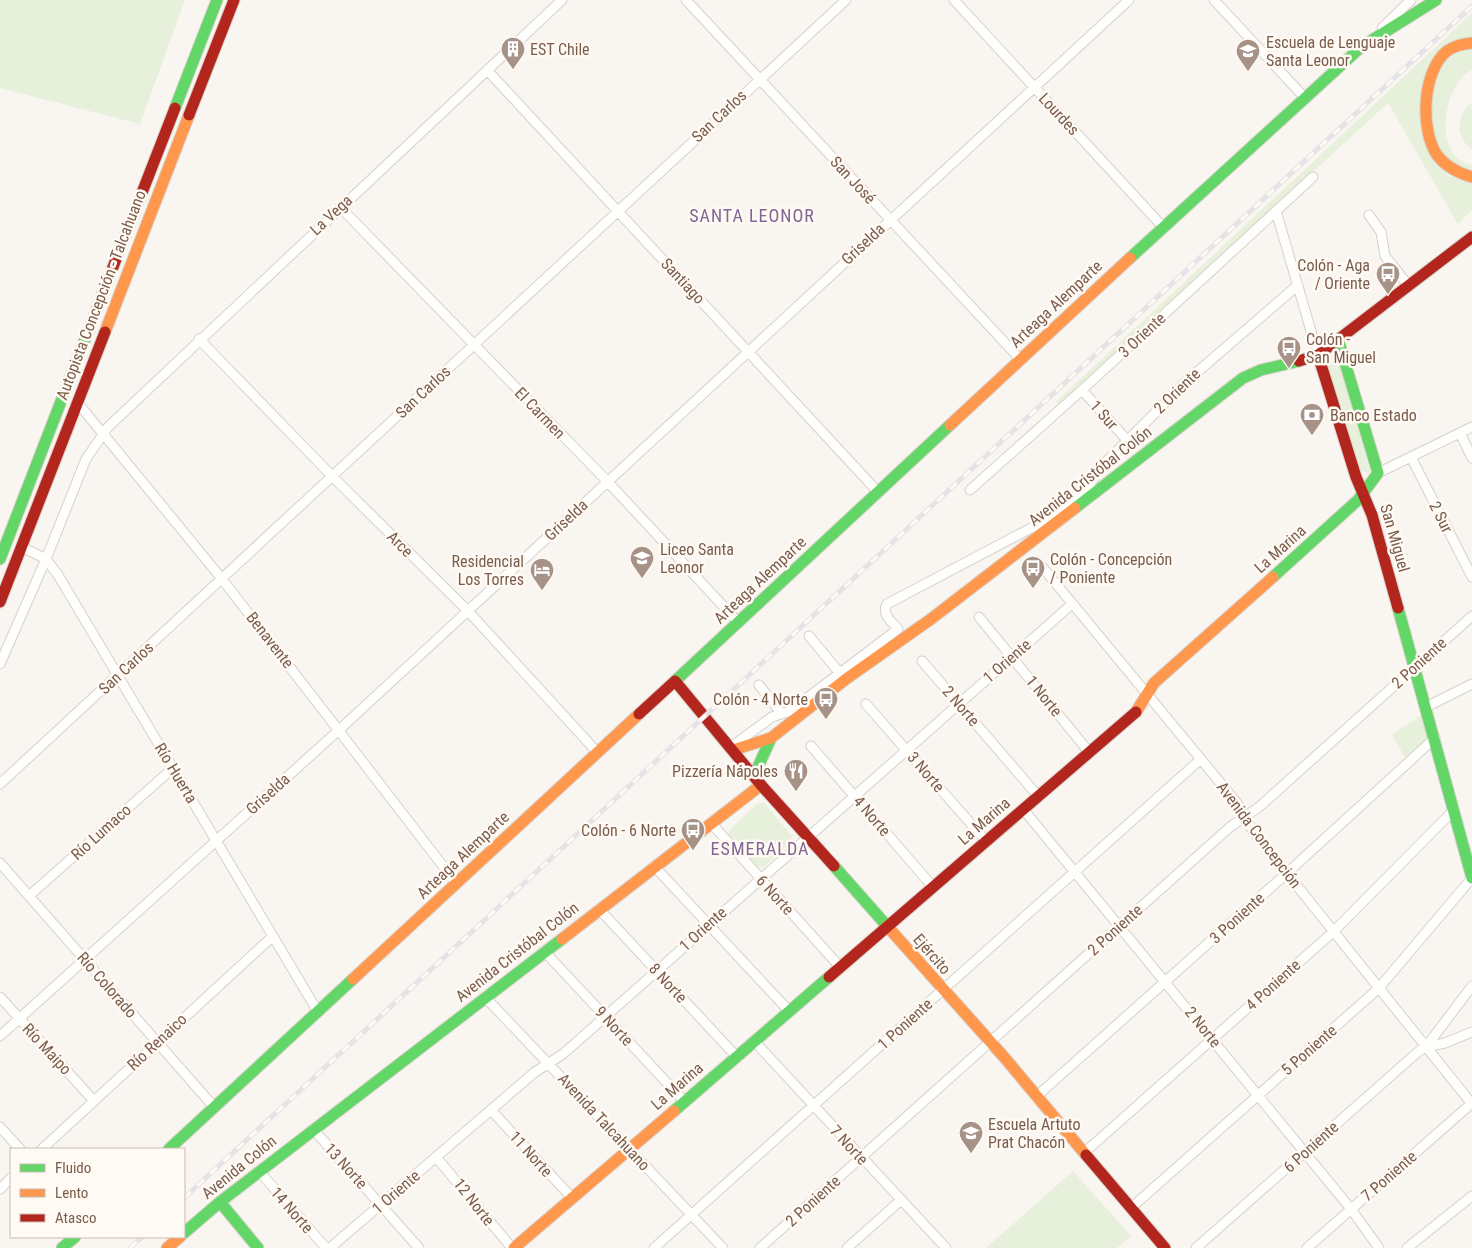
<svg xmlns="http://www.w3.org/2000/svg" width="1472" height="1248" font-family="'Roboto Condensed',sans-serif">
<style>
.green{fill:#e7f0db}
.lines{fill:none;stroke-linecap:round;stroke-linejoin:round}
.street-casing{stroke:#d7d1cb;stroke-width:11}
.fast-casing{stroke:#d9d2cb;stroke-width:13}
.slow-casing{stroke:#d9d2cb;stroke-width:13}
.jam-casing{stroke:#d9d2cb;stroke-width:13}
.street{stroke:#fefefd;stroke-width:9}
.fast{stroke:#63d668;stroke-width:11}
.slow{stroke:#ff974d;stroke-width:11}
.jam{stroke:#b3261e;stroke-width:11}
.rail-casing{stroke:#e6e3e7;stroke-width:5}
.rail{stroke:#fffaf3;stroke-width:3;stroke-dasharray:9;stroke-linecap:butt}
.labels{text-anchor:middle;dominant-baseline:central;stroke-width:5;stroke-linejoin:round;paint-order:stroke}
.poi-label{font-size:16px;fill:#7a5c4d;stroke:#fffaf3;text-anchor:start}
.street-label{font-size:16px;fill:#7a5c4d;stroke:#fffaf3}
.neighbourhood-label{font-size:18px;letter-spacing:1px;fill:#846695;stroke:#fffaf3}
</style>
<rect width="100%" height="100%" fill="#f9f5f0"/>
<!-- green -->
<path class="green" d="M0,0H185L140,124L0,88Z
M1472,13V39L1438,52L1429,64L1420,124L1437,163L1449,176L1472,184V210L1458,224L1388,103L1058,406L1056,402Z
M1472,49V70C1442,84 1432,159 1472,165V173C1458,167 1443,159 1436,144C1425,122 1430,83 1445,62C1450,55 1463,50 1472,49Z
M1472,102V150C1455,136 1456,116 1472,102Z
M1331,363L1340,365L1370,471L1368,473L1361,471L1327,367Z
M1421,715L1428,737L1425,743L1406,759L1392,735Z
M764,803L792,836L791,842L764,867L754,866L728,835L729,830L757,804Z
M1073,1171L1131,1236L1117,1248H986Z"/>
<g class="lines">
<defs>
<path id="street" d="M686,0L1020,359
M954,0L1163,227
M1214,0L1305,98
M1382,28L1411,0
M487,70L878,492
M340,207L608,482L738,622
M1276,211L1318,355
M1369,215L1381,232L1385,256L1408,285
M199,339L332,476L468,611L597,752
M1082,390L1127,440
M77,402L222,579L456,883
M1460,433L1472,458
M1411,457L1472,577
M1378,473L1472,427
M970,490L1082,390L1313,177
M22,547L46,559L58,575L318,1012
M1043,568L1237,803L1253,831L1472,1104
M979,617L1089,752
M809,636L839,672
M922,661L1038,796
M0,664L46,559L86,459L108,427L562,0
M759,685L781,713
M866,704L986,841
M1426,707L1472,684
M811,746L933,887
M731,747L772,717L790,711L898,629C892,622 881,614 887,604L1033,527L1088,487L1094,478L1095,473L1188,380L1298,285
M0,784L846,0
M1023,809L1351,1209L1379,1248
M711,823L840,967
M0,863L214,1107
M654,866L789,1011
M29,896L173,768
M599,909L736,1056
M544,951L684,1101
M0,997L94,1101
M485,997L723,1248
M0,1036L339,730L1129,0
M754,1041L946,1248
M1426,1047L1472,986
M1037,1096L1287,873L1435,738
M491,1110L572,1198
M0,1127L20,1149
M313,1129L419,1248
M42,1149L273,936
M1085,1152L1333,932L1454,810
M436,1157L512,1248
M259,1171L326,1248
M0,1189L11,1178
M1131,1208L1379,988L1472,878
M330,1248L535,1072L563,1054L1072,604
M654,1248L1201,759
M760,1248L1230,827L1259,807L1472,616
M847,1248L901,1200
M1196,1248L1419,1051L1426,1047L1445,1043L1472,1032
M1307,1248L1471,1104
M1407,1248L1472,1196"/>
<path id="fast" d="M175,108L217,0
M1130,258L1361,47L1436,0
M1075,508L1243,378L1261,370L1299,361
M0,559L106,285
M1273,577L1358,500L1378,473L1338,339
M1398,608L1472,878
M675,681L950,425
M754,776L771,738
M834,866L887,926
M674,1111L829,977
M169,1149L353,979
M220,1202L562,939
M184,1233L220,1202L258,1248
M62,1248L75,1237"/>
<path id="slow" d="M1472,43C1463,44 1454,46 1447,51C1422,71 1420,130 1437,155C1446,167 1458,173 1472,177
M105,332L189,115
M950,425L1130,258
M1136,712L1154,683L1273,577
M733,750L771,738L846,679L931,619L1075,508
M887,926L1004,1057L1086,1155
M562,939L761,785
M353,979L639,714
M167,1248L180,1237
M514,1248L674,1111"/>
<path id="jam" d="M189,115L234,0
M106,285L175,108
M1318,355L1356,477L1372,515L1398,608
M1299,361L1318,355L1472,237
M0,602L105,332
M639,714L675,681L761,785L834,866
M829,977L1136,712
M1086,1155L1165,1248"/>
</defs>
<!-- street casing -->
<use href="#street" class="street-casing"/>
<!-- fast casing -->
<use href="#fast" class="fast-casing"/>
<!-- slow casing -->
<use href="#slow" class="slow-casing"/>
<!-- jam casing -->
<use href="#jam" class="jam-casing"/>
<!-- street -->
<use href="#street" class="street"/>
<!-- fast -->
<use href="#fast" class="fast"/>
<!-- slow -->
<use href="#slow" class="slow"/>
<!-- jam -->
<use href="#jam" class="jam"/>
<defs>
<path id="rail" d="M184,1198L1472,6
M130,1248L142,1237"/>
</defs>
<!-- rail casing -->
<use href="#rail" class="rail-casing"/>
<!-- rail -->
<use href="#rail" class="rail"/>
</g>
<!-- icons -->
<defs>
<symbol id="building-pin" viewBox="-11 -11 22 30"><path d="M0 17L-7.5 6A9.5 9.5 0 1 1 7.5 6Z" fill="#a69286" stroke="#fffaf3"/><path d="M-4-6H4V6H1V3H-1V6H-4ZM-2.5-4.3h1.7v1.8h-1.7ZM.8-4.3h1.7v1.8H.8ZM-2.5-1h1.7V.8h-1.7ZM.8-1h1.7V.8H.8Z" fill="#fff"/></symbol>
<symbol id="school-pin" viewBox="-11 -11 22 30"><path d="M0 17L-7.5 6A9.5 9.5 0 1 1 7.5 6Z" fill="#a69286" stroke="#fffaf3"/><path d="M0-5L7-2L0 1L-7-2ZM-4 1L0 2.5L4 1V4Q0 6-4 4Z" fill="#fff"/></symbol>
<symbol id="bus-pin" viewBox="-11 -11 22 30"><path d="M0 17L-7.5 6A9.5 9.5 0 1 1 7.5 6Z" fill="#a69286" stroke="#fffaf3"/><path d="M-5-6H5V4H4V6H2V4H-2V6H-4V4H-5ZM-3.5-4V0h7V-4ZM-3.5 1.2v1.5H-2V1.2ZM2 1.2v1.5H3.5V1.2Z" fill="#fff"/></symbol>
<symbol id="bank-pin" viewBox="-11 -11 22 30"><path d="M0 17L-7.5 6A9.5 9.5 0 1 1 7.5 6Z" fill="#a69286" stroke="#fffaf3"/><path d="M-6-4H6V4H-6ZM0-2.3a2.3 2.3 0 1 0 0 4.6a2.3 2.3 0 1 0 0-4.6Z" fill="#fff"/></symbol>
<symbol id="hotel-pin" viewBox="-11 -11 22 30"><path d="M0 17L-7.5 6A9.5 9.5 0 1 1 7.5 6Z" fill="#a69286" stroke="#fffaf3"/><path d="M-6-4.5h1.5V1H6V5H4.5V3h-9V5H-6ZM-4 0a1.8 1.8 0 1 1 3.6 0ZM.5 0V-2.5h3Q6-2.5 6 0Z" fill="#fff"/></symbol>
<symbol id="restaurant-pin" viewBox="-11 -11 22 30"><path d="M0 17L-7.5 6A9.5 9.5 0 1 1 7.5 6Z" fill="#a69286" stroke="#fffaf3"/><path d="M-5-6h1v4h1v-4h1v4h1v-4h1v5L-1.5 .5V6h-2V.5L-5-1ZM5-6V6H3V1.5H1.5Q1.5-4 5-6Z" fill="#fff"/></symbol>
</defs>
<g fill-rule="evenodd">
<use href="#building-pin" x="499" y="35" width="28" height="38"/>
<use href="#school-pin" x="1234" y="37" width="28" height="38"/>
<use href="#bus-pin" x="1374" y="260" width="28" height="38"/>
<use href="#bus-pin" x="1275" y="334" width="28" height="38"/>
<use href="#bank-pin" x="1298" y="401" width="28" height="38"/>
<use href="#school-pin" x="628" y="544" width="28" height="38"/>
<use href="#bus-pin" x="1019" y="554" width="28" height="38"/>
<use href="#hotel-pin" x="528" y="556" width="28" height="38"/>
<use href="#bus-pin" x="812" y="685" width="28" height="38"/>
<use href="#restaurant-pin" x="782" y="757" width="28" height="38"/>
<use href="#bus-pin" x="679" y="816" width="28" height="38"/>
<use href="#school-pin" x="957" y="1119" width="28" height="38"/>
</g>
<g class="labels">
<!-- poi labels -->
<g class="poi-label">
<text x="1266" y="42">Escuela de Lenguaje<tspan x="1266" dy="18">Santa Leonor</tspan></text>
<text x="530" y="49">EST Chile</text>
<text x="1370" y="265" text-anchor="end">Colón - Aga<tspan x="1370" dy="18">/ Oriente</tspan></text>
<text x="1306" y="339">Colón -<tspan x="1306" dy="18">San Miguel</tspan></text>
<text x="1330" y="415">Banco Estado</text>
<text x="660" y="549">Liceo Santa<tspan x="660" dy="18">Leonor</tspan></text>
<text x="1050" y="559">Colón - Concepción<tspan x="1050" dy="18">/ Poniente</tspan></text>
<text x="524" y="561" text-anchor="end">Residencial<tspan x="524" dy="18">Los Torres</tspan></text>
<text x="808" y="699" text-anchor="end">Colón - 4 Norte</text>
<text x="778" y="771" text-anchor="end">Pizzería Nápoles</text>
<text x="676" y="830" text-anchor="end">Colón - 6 Norte</text>
<text x="988" y="1124">Escuela Artuto<tspan x="988" dy="18">Prat Chacón</tspan></text>
</g>
<!-- street labels -->
<g class="street-label">
<text transform="translate(1059 114) rotate(47)">Lourdes</text>
<text transform="translate(719 116) rotate(-43)">San Carlos</text>
<text transform="translate(853 180) rotate(47)">San José</text>
<text transform="translate(331 215) rotate(-43)">La Vega</text>
<text transform="translate(863 244) rotate(-43)">Griselda</text>
<text transform="translate(683 281) rotate(47)">Santiago</text>
<text transform="translate(101 295) rotate(-69)">Autopista Concepción - Talcahuano</text>
<text transform="translate(1056 304) rotate(-43)">Arteaga Alemparte</text>
<text transform="translate(1142 335) rotate(-43)">3 Oriente</text>
<text transform="translate(1177 391) rotate(-44)">2 Oriente</text>
<text transform="translate(423 392) rotate(-43)">San Carlos</text>
<text transform="translate(540 413) rotate(46)">El Carmen</text>
<text transform="translate(1104 415) rotate(48)">1 Sur</text>
<text transform="translate(1090 476) rotate(-38)">Avenida Cristóbal Colón</text>
<text transform="translate(1441 517) rotate(63)">2 Sur</text>
<text transform="translate(566 520) rotate(-43)">Griselda</text>
<text transform="translate(1395 538) rotate(74)">San Miguel</text>
<text transform="translate(400 544) rotate(45)">Arce</text>
<text transform="translate(1280 549) rotate(-42)">La Marina</text>
<text transform="translate(760 580) rotate(-43)">Arteaga Alemparte</text>
<text transform="translate(270 640) rotate(52)">Benavente</text>
<text transform="translate(1007 661) rotate(-41)">1 Oriente</text>
<text transform="translate(1419 663) rotate(-42)">2 Poniente</text>
<text transform="translate(126 668) rotate(-43)">San Carlos</text>
<text transform="translate(1044 696) rotate(51)">1 Norte</text>
<text transform="translate(961 706) rotate(49)">2 Norte</text>
<text transform="translate(926 772) rotate(49)">3 Norte</text>
<text transform="translate(176 773) rotate(59)">Río Huerta</text>
<text transform="translate(268 794) rotate(-42)">Griselda</text>
<text transform="translate(872 816) rotate(49)">4 Norte</text>
<text transform="translate(984 821) rotate(-41)">La Marina</text>
<text transform="translate(101 832) rotate(-42)">Río Lumaco</text>
<text transform="translate(1259 835) rotate(53)">Avenida Concepción</text>
<text transform="translate(463 855) rotate(-43)">Arteaga Alemparte</text>
<text transform="translate(775 895) rotate(48)">6 Norte</text>
<text transform="translate(1237 918) rotate(-42)">3 Poniente</text>
<text transform="translate(703 929) rotate(-42)">1 Oriente</text>
<text transform="translate(1115 930) rotate(-42)">2 Poniente</text>
<text transform="translate(517 952) rotate(-38)">Avenida Cristóbal Colón</text>
<text transform="translate(932 954) rotate(49)">Ejército</text>
<text transform="translate(668 983) rotate(47)">8 Norte</text>
<text transform="translate(107 985) rotate(49)">Río Colorado</text>
<text transform="translate(1273 985) rotate(-42)">4 Poniente</text>
<text transform="translate(905 1024) rotate(-42)">1 Poniente</text>
<text transform="translate(614 1026) rotate(47)">9 Norte</text>
<text transform="translate(1203 1027) rotate(51)">2 Norte</text>
<text transform="translate(157 1042) rotate(-43)">Río Renaico</text>
<text transform="translate(47 1049) rotate(47)">Río Maipo</text>
<text transform="translate(1309 1050) rotate(-41)">5 Poniente</text>
<text transform="translate(677 1086) rotate(-41)">La Marina</text>
<text transform="translate(604 1122) rotate(47)">Avenida Talcahuano</text>
<text transform="translate(849 1145) rotate(47)">7 Norte</text>
<text transform="translate(1311 1147) rotate(-42)">6 Poniente</text>
<text transform="translate(531 1154) rotate(48)">11 Norte</text>
<text transform="translate(346 1166) rotate(48)">13 Norte</text>
<text transform="translate(239 1167) rotate(-39)">Avenida Colón</text>
<text transform="translate(1389 1176) rotate(-41)">7 Poniente</text>
<text transform="translate(396 1192) rotate(-41)">1 Oriente</text>
<text transform="translate(813 1201) rotate(-42)">2 Poniente</text>
<text transform="translate(474 1202) rotate(52)">12 Norte</text>
<text transform="translate(292 1210) rotate(49)">14 Norte</text>
</g>
<!-- neighbourhood labels -->
<g class="neighbourhood-label">
<text x="752" y="215">SANTA LEONOR</text>
<text x="760" y="848">ESMERALDA</text>
</g>
</g>
<!-- legend -->
<rect x="10" y="1148" width="175" height="90" fill="#fffaf3" stroke="#cabbb1"/>
<rect x="20" y="1164" width="25" height="8" fill="#63d668" stroke="#cabbb1"/>
<text x="55" y="1173" font-size="15" fill="#7a5c4d">Fluido</text>
<rect x="20" y="1189" width="25" height="8" fill="#ff974d" stroke="#cabbb1"/>
<text x="55" y="1198" font-size="15" fill="#7a5c4d">Lento</text>
<rect x="20" y="1214" width="25" height="8" fill="#b3261e" stroke="#cabbb1"/>
<text x="55" y="1223" font-size="15" fill="#7a5c4d">Atasco</text>
</svg>
